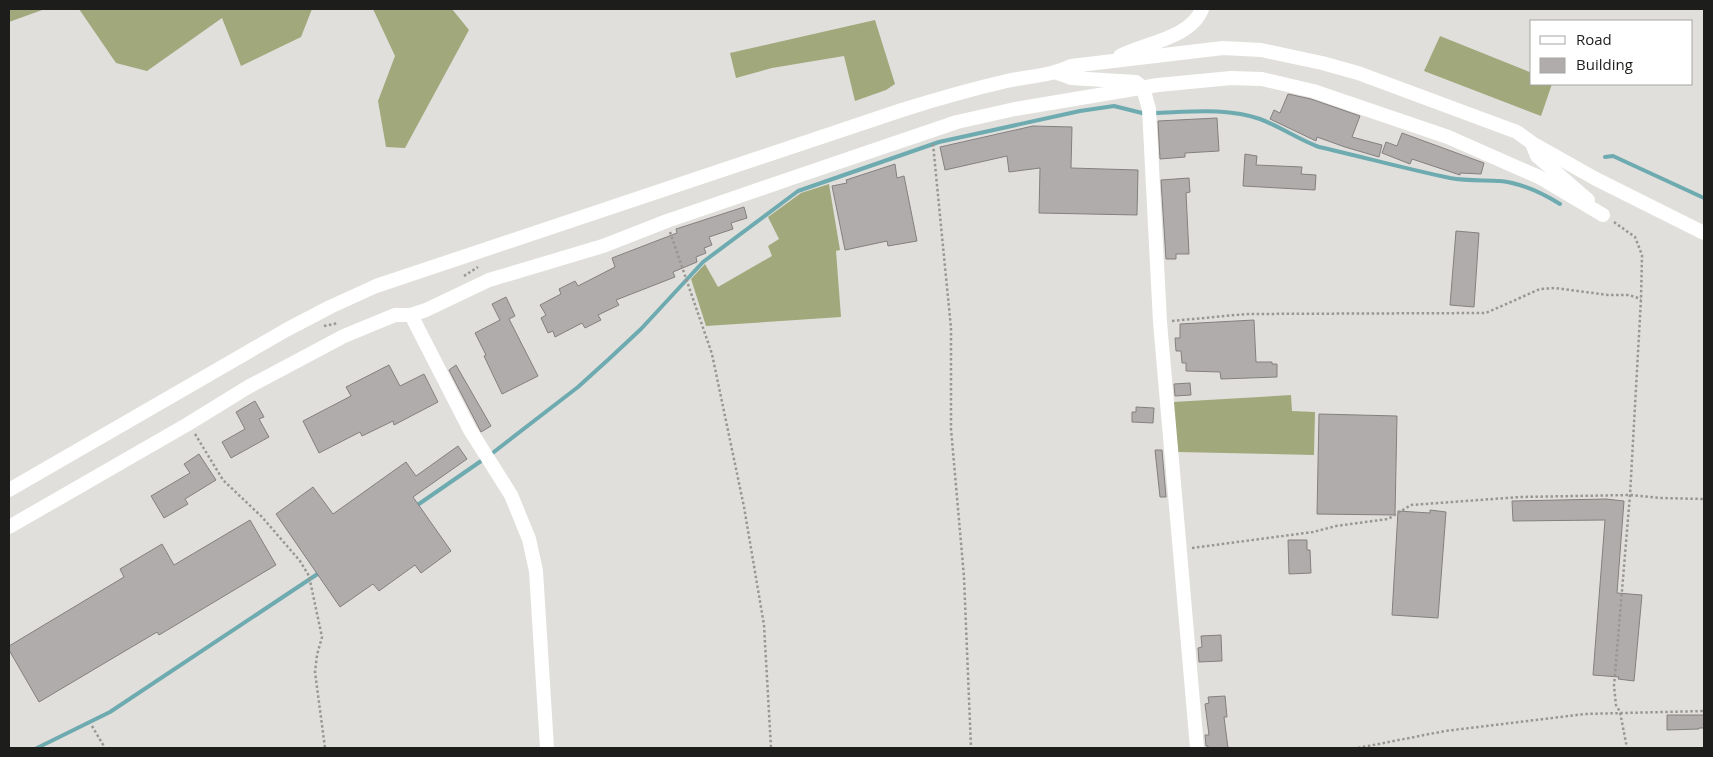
<svg xmlns="http://www.w3.org/2000/svg" width="1713" height="757" font-family="'Open Sans',sans-serif">
<style>
.forest{fill:#a1a97c}
.lines{fill:none;stroke-linecap:round;stroke-linejoin:round}
.stream{stroke:#6eabb0;stroke-width:4}
.building{fill:#b1acac;stroke:#848080}
.path{stroke:#989793;stroke-width:2.5;stroke-dasharray:2.5 2.5;stroke-linecap:butt}
.minor{stroke:#fff;stroke-width:14}
</style>
<rect width="100%" height="100%" fill="#e1dfdb"/>
<!-- forest -->
<path class="forest" d="M9,9H68H45L9,22Z
M79,9H312L301,37L241,66L222,18L147,71L116,63Z
M373,9H452L469,30L405,148L386,147L378,101L395,56Z
M875,20L895,84L886,90L855,101L844,56L772,68L736,78L730,53Z
M1440,36L1532,73V84H1552L1541,116L1424,71Z
M829,184L840,250L836,251L841,317L706,326L691,279L705,264L718,287L772,256L768,246L779,239L768,217L801,193Z
M1291,395L1292,411L1315,412L1314,455L1178,452L1173,402Z"/>
<g class="lines">
<!-- stream -->
<path class="stream" d="M1153,113C1188,112 1227,107 1260,119C1281,127 1299,140 1319,147C1363,157 1406,169 1450,178C1467,181 1483,180 1500,181C1521,183 1542,193 1560,204
M1605,157L1613,156L1704,198
M490,455L578,387L610,358L641,329L703,262L798,191L939,142L1080,111L1114,106L1146,114
M416,506L484,459
M37,748L110,712L322,571"/>
</g>
<!-- building -->
<path class="building" d="M1288,94L1311,99L1360,116L1352,137L1382,145L1379,157L1345,147L1317,137L1316,141L1270,119L1274,110L1280,113Z
M1217,118L1219,151L1185,153V157L1160,159L1158,121Z
M1033,126L1072,127L1071,168L1138,170L1137,215L1039,213L1040,168L1009,172L1007,156L945,170L940,147Z
M1402,133L1484,163L1481,174L1460,173V175L1412,159L1410,164L1382,153L1386,142L1397,146Z
M1245,154L1257,156L1256,165L1302,167L1301,174L1316,175L1315,190L1243,186Z
M895,164L897,178L904,176L917,241L888,246L887,241L845,250L832,186L847,183L846,180Z
M1189,178L1190,192L1186,193L1189,254H1176V259H1166L1161,180Z
M744,207L747,218L731,223L733,229L709,237L712,245L704,248L706,253L696,257L697,262L673,272L675,277L616,300L619,305L598,315L601,320L585,328L582,323L555,337L553,331L548,333L541,318L546,315L540,305L561,294L559,289L575,281L578,286L615,267L612,258L677,233L676,229Z
M1456,231L1479,233L1474,307L1450,305Z
M506,297L515,316L509,319L538,376L502,394L484,356L486,355L475,333L500,320L492,304Z
M1254,320L1256,362H1272V364H1277V377L1221,379L1220,372L1186,371V363H1182L1181,351H1176L1175,338H1180V324Z
M389,365L400,386L424,374L438,402L394,425L393,421L362,436L360,432L319,453L303,421L351,396L346,387Z
M456,365L491,426L481,432L449,370Z
M1190,383L1191,395L1175,396L1174,384Z
M255,401L264,417L259,419L269,437L231,458L222,442L245,429L236,412Z
M1136,407L1154,408L1153,423L1132,422V412H1136Z
M1319,414L1397,416L1395,515L1317,514Z
M458,446L467,459L413,497L451,551L421,573L415,565L379,591L373,584L340,607L276,514L313,487L333,514L406,462L416,476Z
M1155,450H1162L1166,497H1160Z
M199,454L216,480L185,499L188,504L164,518L151,496L190,473L184,464Z
M1606,499L1624,501L1617,593L1642,595L1634,681L1618,679L1619,677L1593,675L1605,520L1513,521L1512,501Z
M1430,510L1446,512L1438,618L1392,615L1398,511L1430,513Z
M250,520L276,565L159,635L157,632L39,702L9,650V646L124,577L120,569L162,544L174,565Z
M1288,540H1307V550H1310L1311,573L1289,574Z
M1221,635L1222,661L1199,662L1198,648L1202,647L1201,636Z
M1225,696L1227,717H1224L1228,748H1208V746H1206L1205,735H1209L1205,704L1209,703L1208,697Z
M1667,715H1704V728H1699V729L1667,730Z"/>
<g class="lines">
<!-- path -->
<path class="path" d="M933,144L951,328V429L964,577L971,748
M1614,222L1635,237L1642,255L1641,299L1630,495L1614,686L1616,705L1620,712L1627,748
M670,232L712,354L744,507L764,625L771,748
M464,276L478,267
M1172,321L1246,314L1486,313L1540,289L1555,288L1608,295H1629L1641,299
M324,326L338,323
M195,434L223,480L262,517L300,561L309,576L322,637L317,655L315,672L325,748
M1192,548L1313,532L1336,526L1388,519L1411,505L1520,497L1630,495L1660,498L1704,499
M92,726L105,748
M1358,748L1445,731L1585,714L1704,711"/>
<!-- minor -->
<path class="minor" d="M1120,56C1145,43 1191,38 1202,9
M1057,73L1071,78L1136,82L1143,88L1149,109L1160,322L1197,748
M1533,146L1537,156L1588,200
M411,315L470,430L511,495L529,539L536,571L547,748
M9,490L286,330L330,307L376,286L902,110C937,99 972,89 1007,81C1028,76 1051,76 1071,66L1223,48L1261,50L1322,63L1358,73L1517,132L1532,143L1596,179L1704,233
M9,527L188,424L248,387L344,336L395,315H411L426,310L489,280L603,246L667,221L795,177L957,122L1015,109L1158,85L1231,78L1262,79L1313,91L1448,137L1539,177L1603,215"/>
</g>
<!-- border -->
<rect width="1713" height="757" fill="none" stroke="#1d1d1b" stroke-width="20"/>
<!-- legend -->
<rect x="1530" y="20" width="162" height="65" fill="#ffffff" stroke="#a5a5a4"/>
<rect x="1540" y="36" width="25" height="8" fill="#ffffff" stroke="#a5a5a4"/>
<text x="1576" y="45" font-size="15" fill="#1d1d1b">Road</text>
<rect x="1540" y="58" width="25" height="15" fill="#b1acac" stroke="#a5a5a4"/>
<text x="1576" y="70" font-size="15" fill="#1d1d1b">Building</text>
</svg>
